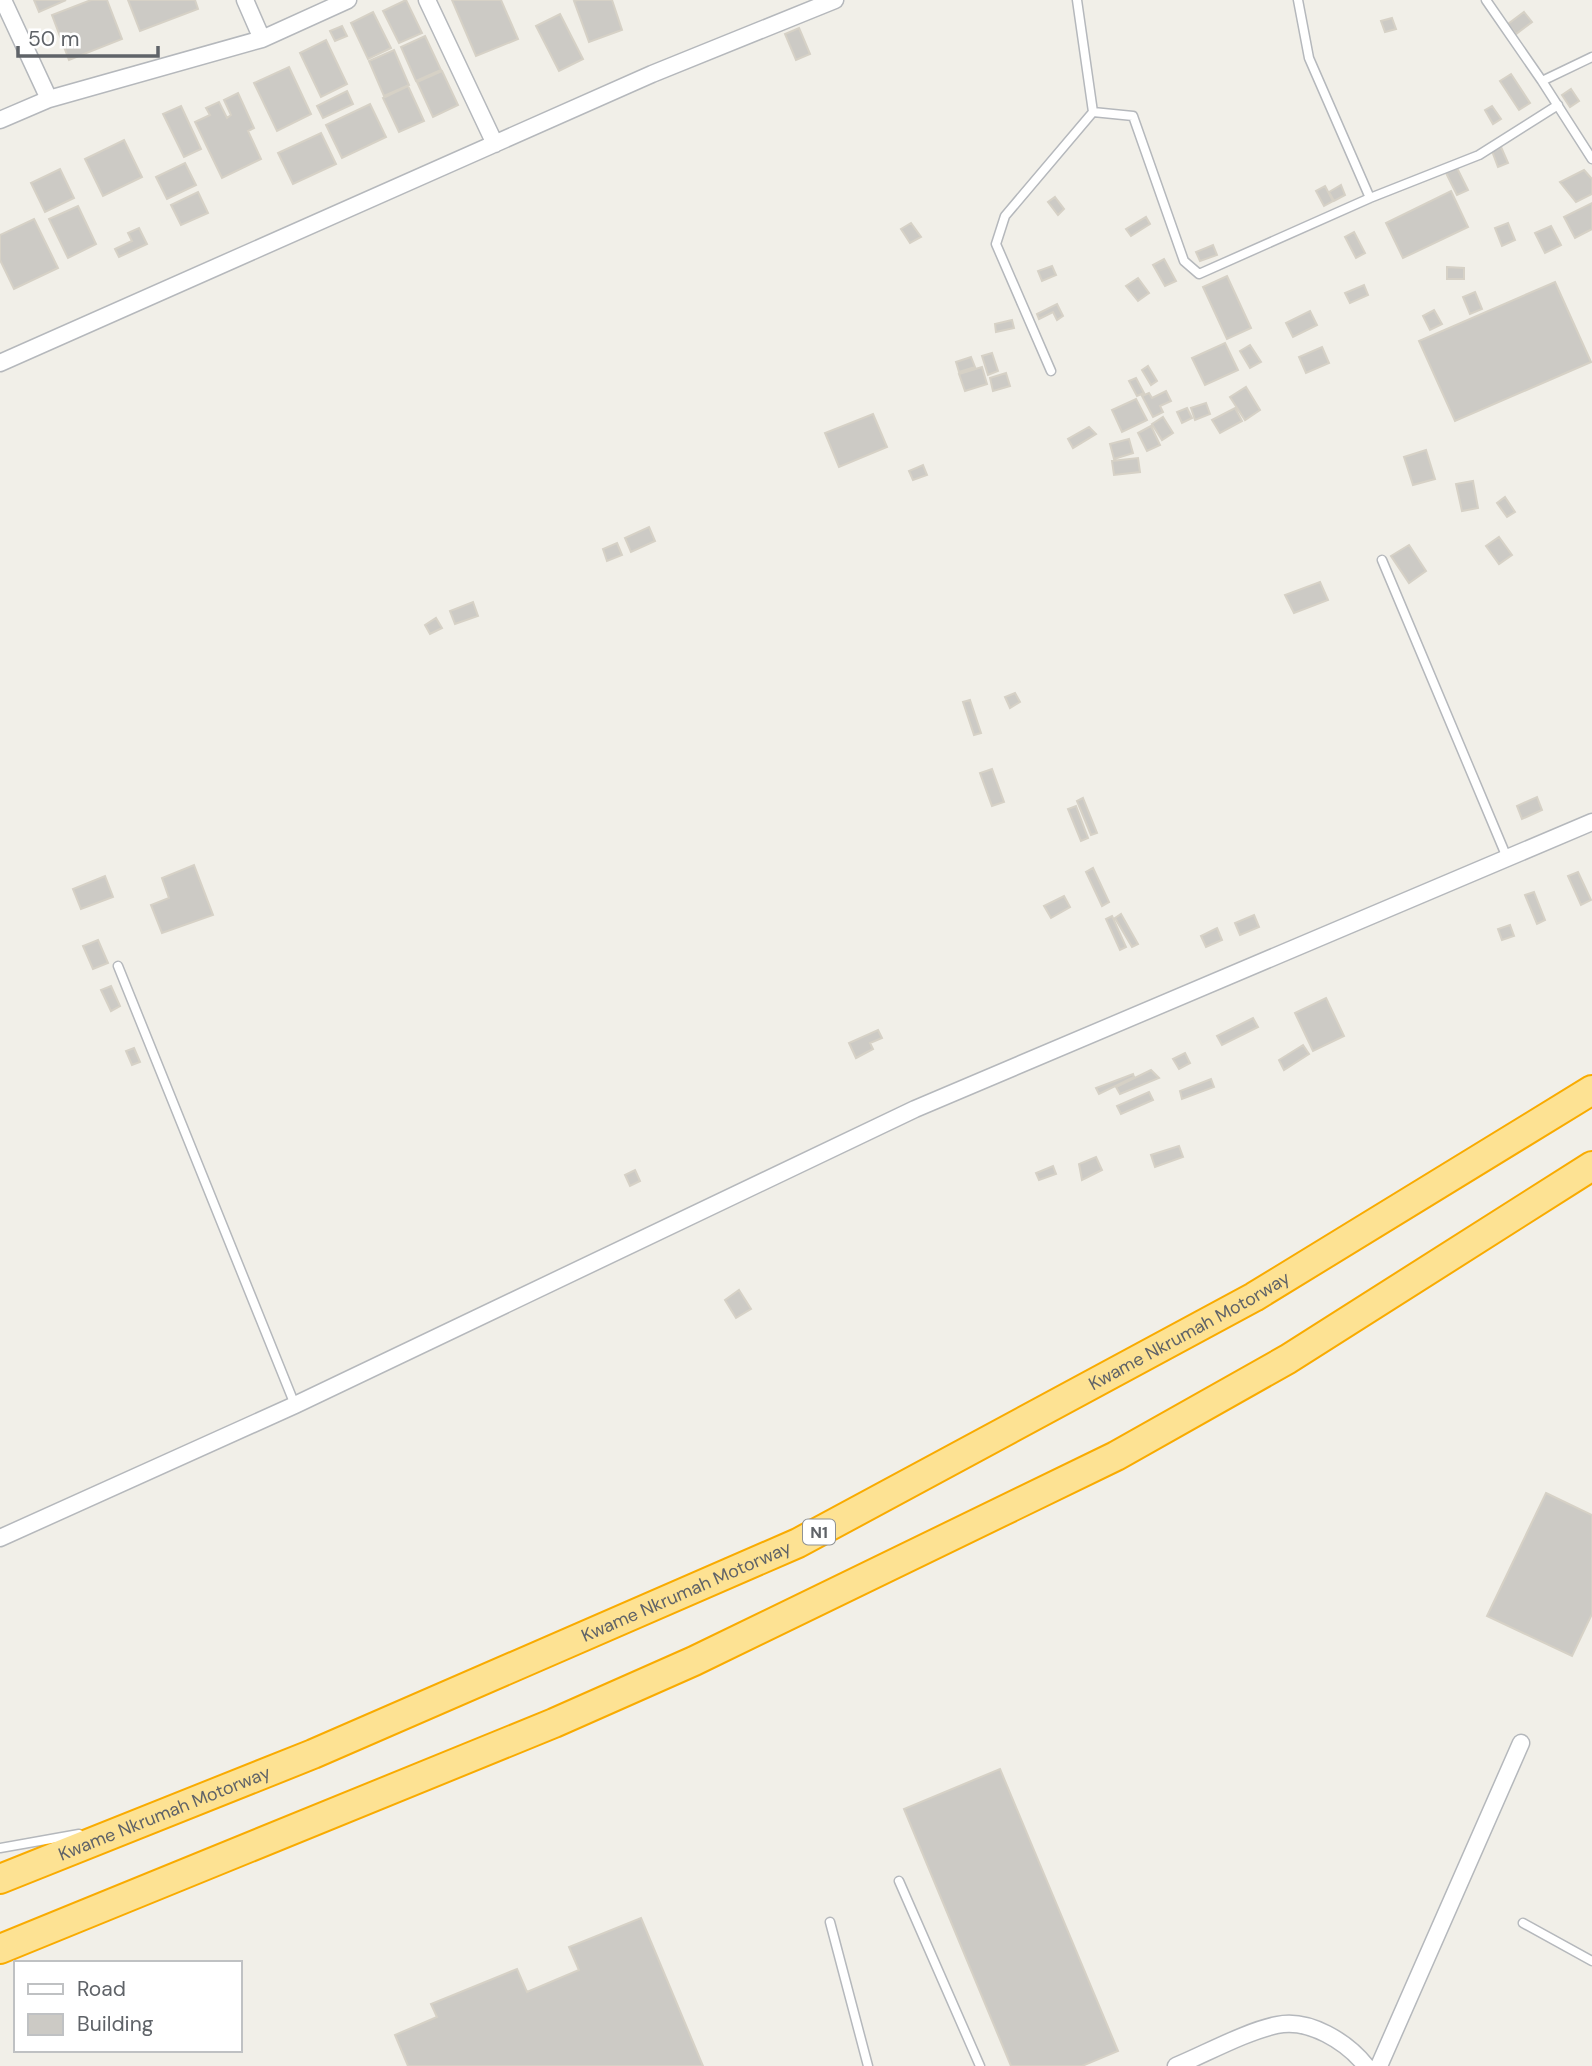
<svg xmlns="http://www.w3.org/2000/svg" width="1592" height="2066" font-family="'DM Sans',sans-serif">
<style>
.building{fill:#cccac5;stroke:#d6d1c6;stroke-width:2}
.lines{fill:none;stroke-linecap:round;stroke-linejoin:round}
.service-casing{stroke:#b5b8bc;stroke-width:11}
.minor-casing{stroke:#b5b8bc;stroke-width:19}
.motorway-casing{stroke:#f9ab00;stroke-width:32}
.service{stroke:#fff;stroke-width:8}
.minor{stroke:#fff;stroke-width:16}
.motorway{stroke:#fde293;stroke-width:28}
.labels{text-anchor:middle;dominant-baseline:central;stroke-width:7;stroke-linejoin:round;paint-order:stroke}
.shield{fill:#fff;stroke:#8f9295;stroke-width:2}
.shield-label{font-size:16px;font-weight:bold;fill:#5f6368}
.street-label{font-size:18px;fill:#5f6368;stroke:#fff}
</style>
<rect width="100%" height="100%" fill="#f1efe8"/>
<!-- building -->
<path class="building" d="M34,0H66L39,12Z
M91,0H107L122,39L69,60L52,15Z
M128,0H195L198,9L140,31Z
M406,0L422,33L399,43L383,11Z
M452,0H501L518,39L476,56Z
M578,0H612L622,30L589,42L574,1Z
M373,12L391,48L368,59L351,23Z
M1524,12L1532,22L1516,34L1508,24Z
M560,14L583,59L559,71L536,26Z
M1392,18L1396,29L1385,32L1381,21Z
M342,26L347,36L335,41L330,31Z
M799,28L810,54L796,60L785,34Z
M425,36L441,70L416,81L401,47Z
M326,40L347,84L321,97L300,53Z
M394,50L409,85L384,96L369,61Z
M289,67L311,114L277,131L254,83Z
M442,71L458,105L433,117L417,82Z
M1511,74L1530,103L1519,110L1500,81Z
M408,86L424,121L399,132L383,98Z
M1571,89L1579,101L1570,107L1562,95Z
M347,91L353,104L323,118L317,106Z
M238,93L254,128L248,131L261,159L222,178L195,122L210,115L206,108L219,102L227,118L231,115L224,100Z
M370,104L386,137L342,158L326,125Z
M181,106L201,149L184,157L163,114Z
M1492,106L1501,119L1493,124L1485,110Z
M321,133L336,164L293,184L278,153Z
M124,140L142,177L103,196L85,159Z
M1501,147L1508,163L1498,167L1492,151Z
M185,163L196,185L167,199L156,177Z
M1457,168L1468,190L1457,195L1446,173Z
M60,169L74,198L45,212L31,183Z
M1584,170L1592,179V194L1576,202L1560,182Z
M1341,185L1345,195L1334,201L1329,192Z
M1325,186L1333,201L1324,206L1316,191Z
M1451,191L1468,227L1403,258L1386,223Z
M198,192L208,213L181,225L171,205Z
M1055,197L1064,209L1058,215L1048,202Z
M1592,203V229L1575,238L1564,217Z
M78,206L96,244L68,258L49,219Z
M1146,217L1150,224L1131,236L1126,229Z
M34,219L58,268L14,289L0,260V235Z
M911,223L921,237L910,243L901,229Z
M1508,223L1515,240L1502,246L1495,228Z
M1551,226L1561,245L1545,253L1535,233Z
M139,228L147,244L119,257L115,249L132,241L128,233Z
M1354,232L1365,253L1356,258L1345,237Z
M1213,245L1217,255L1200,261L1196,252Z
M1164,259L1176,281L1165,286L1153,265Z
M1052,266L1056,275L1042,281L1038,271Z
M1447,267L1464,268V279H1447Z
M1227,276L1251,328L1227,339L1203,287Z
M1138,278L1149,293L1138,301L1126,286Z
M1555,282L1591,362L1455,421L1419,341Z
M1364,285L1368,295L1350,303L1345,293Z
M1475,292L1482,309L1470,314L1463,297Z
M1057,304L1063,316L1057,320L1053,312L1039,319L1037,314Z
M1434,310L1442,324L1430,330L1423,316Z
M1310,311L1317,325L1293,337L1286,323Z
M1012,320L1014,328L996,332L995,324Z
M1225,343L1238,370L1205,385L1192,358Z
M1250,345L1261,362L1250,368L1240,351Z
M1322,347L1329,363L1306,373L1299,357Z
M992,353L998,371L988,375L982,356Z
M971,357L975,367L959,372L956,362Z
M1148,366L1157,381L1151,385L1142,370Z
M982,367L987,384L965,391L959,374Z
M1006,373L1010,386L993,391L990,378Z
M1136,378L1144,393L1137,396L1129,381Z
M1246,387L1260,410L1245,420L1230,397Z
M1166,391L1171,401L1160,406L1163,412L1153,417L1142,396L1149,393L1152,398Z
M1136,399L1147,420L1122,432L1112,410Z
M1206,403L1210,414L1195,420L1191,408Z
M1187,408L1192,418L1182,423L1177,412Z
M1235,408L1242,421L1220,433L1212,420Z
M873,414L887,447L839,467L825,433Z
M1163,417L1173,433L1162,440L1152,424Z
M1151,426L1160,445L1147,451L1138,433Z
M1089,427L1096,434L1073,448L1068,439Z
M1129,439L1133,453L1114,459L1110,444Z
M1426,450L1435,479L1413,485L1404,457Z
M1138,458L1140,472L1114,475L1112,461Z
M923,465L927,475L913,480L909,471Z
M1473,481L1478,508L1462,511L1456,484Z
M1505,497L1515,512L1507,517L1497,503Z
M649,527L655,541L631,552L625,538Z
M1499,537L1512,555L1499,564L1486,546Z
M617,543L622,555L607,561L603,549Z
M1409,545L1426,571L1409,583L1391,556Z
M1320,582L1328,600L1294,613L1285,595Z
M473,602L478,616L455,624L450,611Z
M436,618L442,628L430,634L425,625Z
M1015,693L1020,702L1010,708L1005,697Z
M970,700L981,733L974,735L963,702Z
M992,769L1004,802L992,806L980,773Z
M1537,797L1542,810L1522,819L1517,806Z
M1083,798L1097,833L1091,835L1077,801Z
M1076,806L1088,838L1081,841L1068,809Z
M194,865L213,915L162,933L151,905L169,898L162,878Z
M1093,868L1109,902L1102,906L1086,872Z
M1578,872L1591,900L1581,905L1568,876Z
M105,876L113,897L81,909L73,889Z
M1534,892L1545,920L1537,924L1525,895Z
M1064,896L1070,907L1051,918L1044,906Z
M1121,914L1138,944L1132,947L1115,918Z
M1254,915L1259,927L1240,935L1235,923Z
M1112,916L1126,947L1120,950L1106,919Z
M1510,925L1514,936L1502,940L1498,929Z
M1217,928L1222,940L1206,947L1201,936Z
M98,940L108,963L93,969L83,946Z
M111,986L120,1006L111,1011L101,990Z
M1326,998L1344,1036L1313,1051L1295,1013Z
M1253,1018L1258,1027L1222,1045L1217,1036Z
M878,1030L882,1038L870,1043L873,1049L856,1058L849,1043Z
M1303,1045L1309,1054L1284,1070L1279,1060Z
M134,1048L140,1062L132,1065L126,1051Z
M1185,1053L1190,1063L1179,1069L1173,1059Z
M1151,1070L1159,1078L1120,1094L1116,1087Z
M1133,1074L1134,1077L1099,1094L1096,1088Z
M1211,1079L1214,1087L1182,1099L1180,1091Z
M1149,1092L1153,1100L1121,1114L1117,1106Z
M1179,1146L1183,1157L1155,1167L1151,1155Z
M1096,1157L1102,1170L1082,1180L1079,1164Z
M1053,1166L1056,1174L1039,1180L1036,1173Z
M635,1170L640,1181L630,1186L625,1175Z
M739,1290L751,1309L736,1318L725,1300Z
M1546,1493L1592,1515V1614L1572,1656L1487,1616Z
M1000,1769L1118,2051L1082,2066H1011L904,1809Z
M641,1918L703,2066H408L395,2035L437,2017L431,2004L517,1969L527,1992L579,1970L569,1947Z"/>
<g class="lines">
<defs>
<path id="service" d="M1298,0L1309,58L1370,198L1479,155L1558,105
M1486,0L1542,81
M1592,57L1542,81L1592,159
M1093,112L1133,116L1184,261L1199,274L1370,198
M1051,371L996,244L1005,216L1093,112L1077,0
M1382,560L1508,860
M118,966L295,1405
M0,1848L79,1834
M899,1881L980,2066
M830,1922L868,2066
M1523,1923L1592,1961"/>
<path id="minor" d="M3,0L49,99
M245,0L262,39
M427,0L495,144
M0,120L49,99L262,39L348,0
M0,363L652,74L835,0
M0,1538L295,1405L915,1109L1592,822
M1176,2066C1205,2054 1247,2031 1277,2025C1309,2018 1347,2042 1366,2066
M1379,2066L1521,1743"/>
<g id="motorway">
<path id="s1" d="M0,1879L313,1754L798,1543L1254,1297L1592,1090"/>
<path d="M0,1949L554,1723L694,1661L1116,1456L1288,1359L1592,1166"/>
</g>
</defs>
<!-- service casing -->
<use href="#service" class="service-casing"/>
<!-- minor casing -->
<use href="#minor" class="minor-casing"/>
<!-- motorway casing -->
<use href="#motorway" class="motorway-casing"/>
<!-- service -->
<use href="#service" class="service"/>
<!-- minor -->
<use href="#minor" class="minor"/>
<!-- motorway -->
<use href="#motorway" class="motorway"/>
</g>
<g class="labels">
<!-- shield labels -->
<rect class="shield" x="803" y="1519.5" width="32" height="25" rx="5"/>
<g class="shield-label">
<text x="819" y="1532">N1</text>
</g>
<!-- street labels -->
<g class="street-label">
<text stroke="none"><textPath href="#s1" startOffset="1311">Kwame Nkrumah Motorway</textPath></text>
<text stroke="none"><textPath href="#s1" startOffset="744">Kwame Nkrumah Motorway</textPath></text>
<text stroke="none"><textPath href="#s1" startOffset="177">Kwame Nkrumah Motorway</textPath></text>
</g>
</g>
<!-- legend -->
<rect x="14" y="1961" width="228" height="91" fill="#ffffff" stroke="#bfc1c3" stroke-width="2"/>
<rect x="28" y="1984" width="35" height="10" fill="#ffffff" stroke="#bfc1c3" stroke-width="2"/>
<text x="77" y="1996" font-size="21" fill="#5f6368">Road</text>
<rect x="28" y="2014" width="35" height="21" fill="#cccac5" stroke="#bfc1c3" stroke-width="2"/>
<text x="77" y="2031" font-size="21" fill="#5f6368">Building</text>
<!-- scale -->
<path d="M18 46v10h140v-10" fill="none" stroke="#5f6368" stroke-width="3.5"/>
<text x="28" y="46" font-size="21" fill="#5f6368" stroke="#ffffff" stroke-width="5" paint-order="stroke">50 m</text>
</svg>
